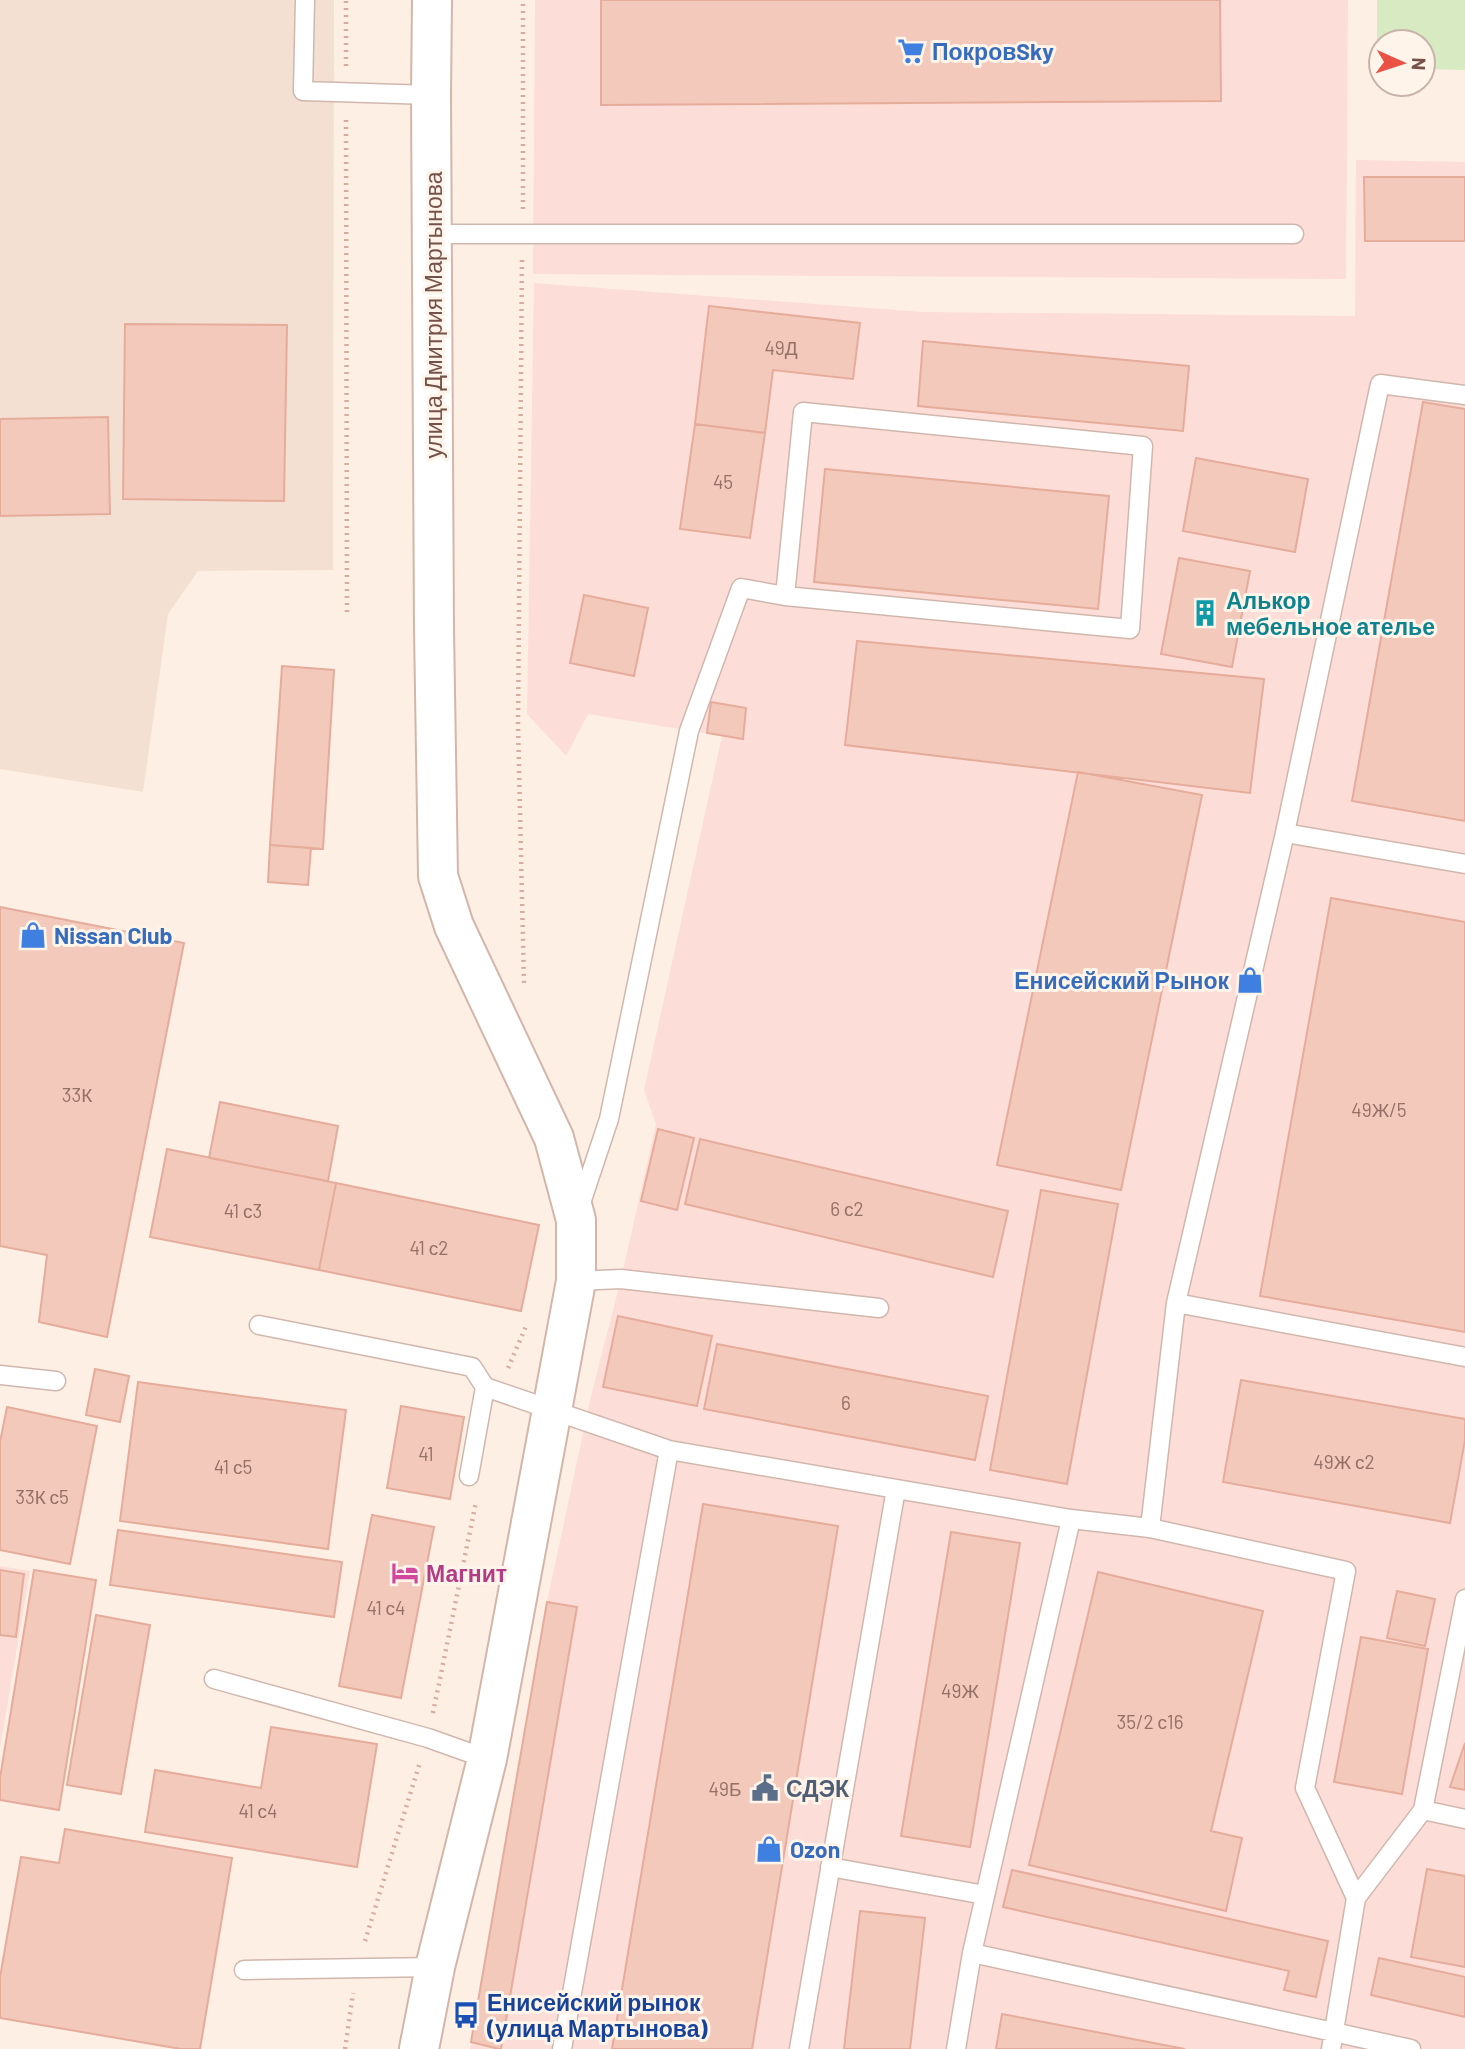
<svg xmlns="http://www.w3.org/2000/svg" width="1465" height="2049" font-family="Barlow,sans-serif">
<style>
.residential{fill:#f4e0d2}
.commercial{fill:#fdddd7}
.green{fill:#d8eac2}
.building{fill:#f3c9bb;stroke:#e5ac9b;stroke-width:2}
.lines{fill:none;stroke-linecap:round;stroke-linejoin:round}
.lane-casing{stroke:#d0b7ad;stroke-width:21}
.secondary-casing{stroke:#d3b6aa;stroke-width:42}
.path{stroke:#d7ac9e;stroke-width:4.5;stroke-dasharray:2 5;stroke-linecap:butt}
.lane{stroke:#fff;stroke-width:18}
.secondary{stroke:#fff;stroke-width:38}
.labels{text-anchor:middle;dominant-baseline:central;stroke-width:6;stroke-linejoin:round;paint-order:stroke}
.number-label{font-size:19px;fill:#947066}
.shop-label{font-size:23px;font-weight:bold;fill:#366cbe;stroke:#fff4ea;text-anchor:start}
.street-label{font-size:23px;fill:#755249;stroke:#fff4ea}
.culture-label{font-size:23px;font-weight:bold;fill:#0d838f;stroke:#fff4ea;text-anchor:start}
.hotel-label{font-size:23px;font-weight:bold;fill:#b23c85;stroke:#fff4ea;text-anchor:start}
.service-label{font-size:23px;font-weight:bold;fill:#4e5e75;stroke:#fff4ea;text-anchor:start}
.transit-label{font-size:23px;font-weight:bold;fill:#164399;stroke:#fff4ea;text-anchor:start}
</style>
<rect width="100%" height="100%" fill="#fdefe4"/>
<!-- residential -->
<path class="residential" d="M0,0H334L333,570L198,571L168,614L143,792L0,769Z"/>
<!-- commercial -->
<path class="commercial" d="M535,0H1348L1346,279L533,274Z
M1356,160L1465,162V2049H470L547,1602L591,1396L621,1279L656,1124L644,1090L722,736L588,714L566,756L527,714L534,283L923,312L1355,316Z
M0,1566L30,1571L0,1748Z"/>
<!-- green -->
<path class="green" d="M1377,0H1465V70L1423,69V42H1381V69H1377Z"/>
<!-- building -->
<path class="building" d="M601,0H1220L1221,101L601,105Z
M1364,177H1465V241H1365Z
M709,306L860,323L853,379L773,370L765,433L695,424Z
M125,324L287,325L284,501L123,499Z
M923,341L1189,366L1183,431L918,406Z
M1423,402L1465,409V821L1352,801Z
M108,417L110,514L0,516V419Z
M695,424L765,433L750,538L680,529Z
M1196,458L1308,479L1295,552L1183,531Z
M825,469L1109,496L1098,609L814,582Z
M1179,558L1250,571L1232,667L1161,654Z
M584,595L648,608L634,676L570,663Z
M857,641L1264,679L1250,793L845,745Z
M282,666L334,670L323,849L270,845Z
M711,702L746,708L743,739L707,733Z
M1078,772L1202,795L1121,1190L997,1165Z
M270,845L311,848L308,885L268,882Z
M1331,898L1465,922V1332L1260,1296Z
M0,907L184,943L107,1337L39,1322L47,1255L0,1246Z
M220,1102L338,1126L328,1181L209,1158Z
M658,1129L694,1138L677,1210L641,1201Z
M700,1139L1008,1211L993,1277L685,1204Z
M167,1149L336,1183L319,1270L150,1237Z
M336,1183L539,1225L521,1311L319,1270Z
M1041,1190L1118,1204L1067,1484L990,1470Z
M618,1316L712,1336L697,1406L603,1387Z
M717,1344L988,1396L975,1460L704,1409Z
M95,1369L129,1376L120,1422L86,1415Z
M1241,1380L1465,1419V1440L1450,1523L1223,1482Z
M138,1382L346,1410L328,1549L120,1521Z
M401,1406L464,1417L450,1499L387,1488Z
M7,1407L97,1426L70,1564L0,1550V1442Z
M703,1504L838,1526L752,2049H612Z
M372,1515L434,1527L401,1698L339,1686Z
M118,1530L342,1562L334,1617L110,1585Z
M951,1532L1020,1543L970,1847L901,1836Z
M0,1570L24,1574L16,1637L0,1635Z
M34,1570L96,1580L59,1810L0,1800V1778Z
M1098,1572L1263,1611L1211,1831L1242,1838L1226,1911L1029,1865Z
M1397,1591L1435,1599L1425,1646L1387,1638Z
M547,1602L577,1607L501,2049H499L471,2042Z
M96,1615L150,1625L121,1794L67,1785Z
M1361,1637L1428,1649L1402,1794L1334,1782Z
M271,1727L377,1744L357,1867L145,1832L155,1770L261,1788Z
M1465,1743V1790L1450,1787Z
M65,1829L232,1858L200,2049H181L0,2018V1977L21,1857L59,1863Z
M1427,1869L1465,1876V1967L1411,1957Z
M1012,1870L1328,1941L1316,1997L1284,1990L1289,1971L1003,1907Z
M860,1911L925,1918L910,2049H844Z
M1379,1958L1465,1977V2017L1371,1995Z
M1002,2014L1185,2049H996Z"/>
<g class="lines">
<defs>
<path id="lane" d="M305,0L303,91L431,95
M433,234H1294
M1285,833L1380,384L1465,395
M580,1206L609,1119L689,731L741,588L785,596L803,412L1143,446L1130,629L785,596
M576,1281L621,1279L879,1308
M1176,1303L1465,1357
M259,1325L472,1367L485,1387L669,1450L1071,1519L1150,1528L1346,1571L1305,1788L1356,1898
M0,1375L56,1381
M469,1476L485,1387
M1150,1528L1176,1303L1285,833L1465,864
M214,1679L428,1738L487,1759
M1423,1810L1465,1819
M830,1867L985,1895
M972,1953L1411,2049
M244,1970L435,1967
M562,2049L669,1450
M799,2049L896,1489
M956,2049L972,1953L1071,1519
M1331,2049L1356,1898L1423,1810L1465,1599"/>
<path id="secondary" d="M419,2049L435,1967L487,1759L576,1281V1220L554,1138L454,926L438,876L434,629L431,95L432,0"/>
</defs>
<!-- lane casing -->
<use href="#lane" class="lane-casing"/>
<!-- secondary casing -->
<use href="#secondary" class="secondary-casing"/>
<!-- path -->
<path class="path" d="M346,66V0
M346,120L347,616
M523,209V0
M522,260L518,725L524,983
M508,1368L527,1324
M433,1713L476,1502
M365,1941L420,1762
M345,2049L353,1993"/>
<!-- lane -->
<use href="#lane" class="lane"/>
<!-- secondary -->
<use href="#secondary" class="secondary"/>
</g>
<!-- icons -->
<defs>
<symbol id="supermarket-bare" viewBox="-9 -9 18 18"><path d="M-6-5.5h2.5l.6 2H6L4.5 2H-2.5L-4.4-4H-6ZM-1.5 3.2a1.3 1.3 0 1 0 .1 0ZM3 3.2a1.3 1.3 0 1 0 .1 0Z" fill="#3f7fe0" stroke="#fff4ea" stroke-width="2.5" paint-order="stroke"/></symbol>
<symbol id="building-bare" viewBox="-9 -9 18 18"><path d="M-4-6H4V6H1V3H-1V6H-4ZM-2.5-4.3h1.7v1.8h-1.7ZM.8-4.3h1.7v1.8H.8ZM-2.5-1h1.7V.8h-1.7ZM.8-1h1.7V.8H.8Z" fill="#0f9aa8" stroke="#fff4ea" stroke-width="2.5" paint-order="stroke"/></symbol>
<symbol id="shop-bare" viewBox="-9 -9 18 18"><path d="M-5-2.5h2.3a2.7 3.5 0 0 1 5.4 0H5L5.5 6h-11ZM-1.5-2.5h3a1.5 2.3 0 0 0-3 0Z" fill="#3f7fe0" stroke="#fff4ea" stroke-width="2.5" paint-order="stroke"/></symbol>
<symbol id="hotel-bare" viewBox="-9 -9 18 18"><path d="M-6-4.5h1.5V1H6V5H4.5V3h-9V5H-6ZM-4 0a1.8 1.8 0 1 1 3.6 0ZM.5 0V-2.5h3Q6-2.5 6 0Z" fill="#d1479c" stroke="#fff4ea" stroke-width="2.5" paint-order="stroke"/></symbol>
<symbol id="civic-bare" viewBox="-9 -9 18 18"><path d="M-.6-6.5H3V-4.5H.6V-3L4-1V1h2V6H-6V1h2V-1L-.6-3ZM-1.2 2.5V6h2.4V2.5Z" fill="#5c6f8a" stroke="#fff4ea" stroke-width="2.5" paint-order="stroke"/></symbol>
<symbol id="bus-bare" viewBox="-9 -9 18 18"><path d="M-5-6H5V4H4V6H2V4H-2V6H-4V4H-5ZM-3.5-4V0h7V-4ZM-3.5 1.2v1.5H-2V1.2ZM2 1.2v1.5H3.5V1.2Z" fill="#1a4fb4" stroke="#fff4ea" stroke-width="2.5" paint-order="stroke"/></symbol>
</defs>
<g fill-rule="evenodd">
<use href="#supermarket-bare" x="892" y="32" width="38" height="38"/>
<use href="#building-bare" x="1186" y="594" width="38" height="38"/>
<use href="#shop-bare" x="14" y="916" width="38" height="38"/>
<use href="#shop-bare" x="1231" y="961" width="38" height="38"/>
<use href="#hotel-bare" x="386" y="1554" width="38" height="38"/>
<use href="#civic-bare" x="746" y="1769" width="38" height="38"/>
<use href="#shop-bare" x="750" y="1830" width="38" height="38"/>
<use href="#bus-bare" x="447" y="1996" width="38" height="38"/>
</g>
<g class="labels">
<!-- number labels -->
<g class="number-label">
<text x="781" y="347">49Д</text>
<text x="723" y="481">45</text>
<text x="77" y="1094">33К</text>
<text x="1379" y="1109">49Ж/5</text>
<text x="847" y="1208">6 с2</text>
<text x="243" y="1210">41 с3</text>
<text x="429" y="1247">41 с2</text>
<text x="846" y="1402">6</text>
<text x="426" y="1453">41</text>
<text x="1344" y="1461">49Ж с2</text>
<text x="233" y="1466">41 с5</text>
<text x="42" y="1496">33К с5</text>
<text x="386" y="1607">41 с4</text>
<text x="960" y="1690">49Ж</text>
<text x="1150" y="1721">35/2 с16</text>
<text x="725" y="1788">49Б</text>
<text x="258" y="1810">41 с4</text>
</g>
<!-- shop labels -->
<g class="shop-label">
<text x="932" y="51">ПокровSky</text>
<text x="54" y="935">Nissan Club</text>
<text x="1229" y="980" text-anchor="end">Енисейский Рынок</text>
<text x="790" y="1849">Ozon</text>
</g>
<!-- street labels -->
<g class="street-label">
<text transform="translate(433 315) rotate(-90)">улица Дмитрия Мартынова</text>
</g>
<!-- culture labels -->
<g class="culture-label">
<text x="1226" y="600">Алькор<tspan x="1226" dy="26">мебельное ателье</tspan></text>
</g>
<!-- hotel labels -->
<g class="hotel-label">
<text x="426" y="1573">Магнит</text>
</g>
<!-- service labels -->
<g class="service-label">
<text x="786" y="1788">СДЭК</text>
</g>
<!-- transit labels -->
<g class="transit-label">
<text x="487" y="2002">Енисейский рынок<tspan x="487" dy="26">(улица Мартынова)</tspan></text>
</g>
</g>
<!-- north arrow -->
<g transform="translate(1402 63) rotate(93)"><circle r="33" fill="#fff4ea" stroke="#c8b3aa" stroke-width="2"/>
<path d="M0-5L12 26L0 18L-12 26Z" fill="#e95346"/>
<text y="-10" font-size="19" font-weight="bold" text-anchor="middle" fill="#755249">N</text>
</g>
</svg>
